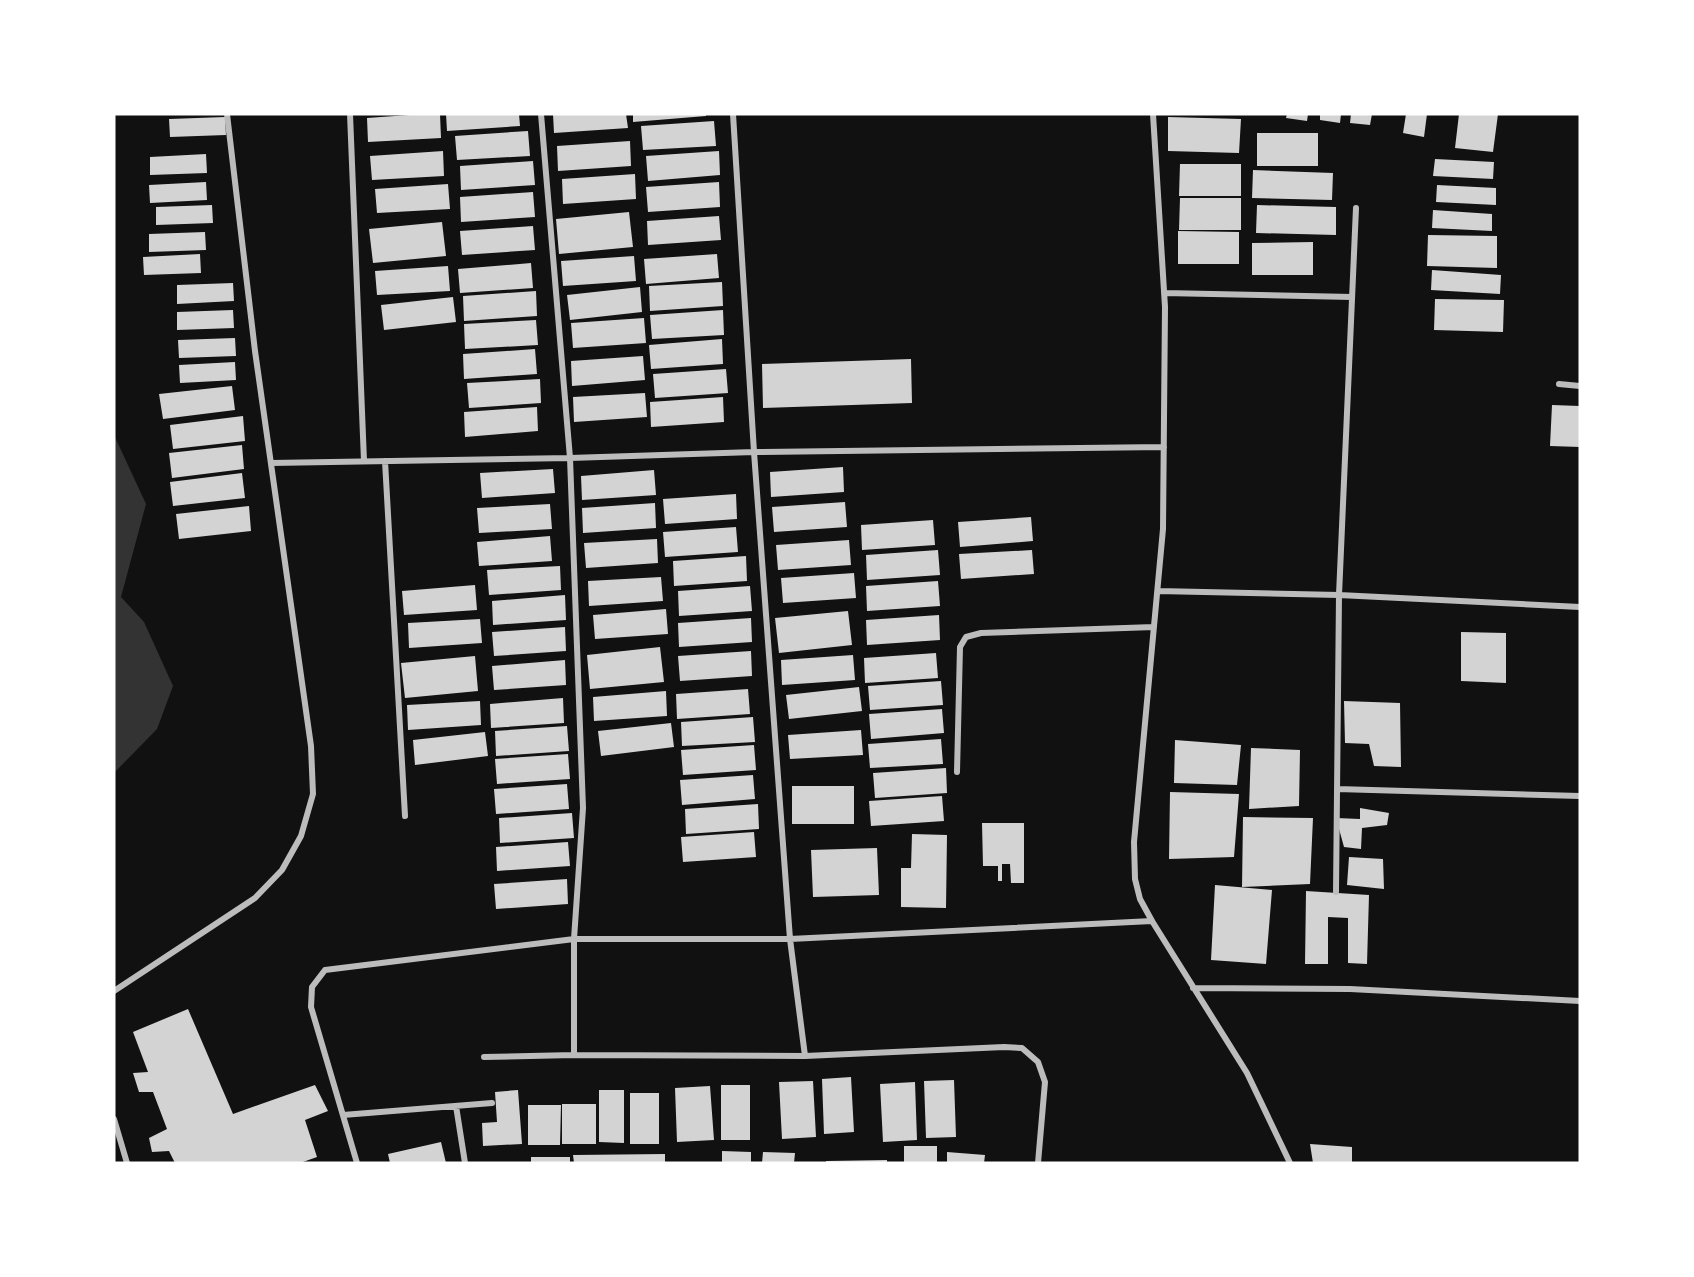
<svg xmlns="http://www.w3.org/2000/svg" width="1694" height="1277" font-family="Arial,sans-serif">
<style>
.water{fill:#333}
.building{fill:#d3d3d3}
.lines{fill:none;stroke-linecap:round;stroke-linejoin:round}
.minor{stroke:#bcbcbc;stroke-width:6}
</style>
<rect width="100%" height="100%" fill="#111"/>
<!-- water -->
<path class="water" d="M114,435L146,504L121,597L144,622L173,686L157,729L114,773Z"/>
<!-- building -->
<path class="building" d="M423,114H440L441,138L368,142L367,118Z
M446,114H519L520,126L447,131Z
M553,114H626L628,128L554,133Z
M633,114H706V116L633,122Z
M1287,114H1308L1307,121L1286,118Z
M1320,114H1341L1340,123L1320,120Z
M1351,114H1372L1370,125L1350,123Z
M1406,114H1427L1424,137L1403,133Z
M1459,114H1498L1493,152L1455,148Z
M225,117L226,135L170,137L169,119Z
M1168,117L1241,119L1239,153L1168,151Z
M714,121L716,146L643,150L641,126Z
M528,131L530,156L457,160L455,136Z
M1257,133H1318V166H1257Z
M630,141L631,166L558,171L557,146Z
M443,151L444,176L372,180L370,156Z
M719,151L720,175L648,181L646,156Z
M206,154L207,173L150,175V157Z
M1435,159L1494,162L1493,179L1433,176Z
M533,161L535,185L461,190L460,166Z
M1180,164H1241V196H1179Z
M1253,170L1333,173L1332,200L1252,198Z
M635,174L636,199L563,204L562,179Z
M206,182L207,200L150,203L149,185Z
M719,182L720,207L648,212L646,187Z
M448,184L450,209L377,213L375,189Z
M1437,185L1496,188V205L1436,202Z
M533,192L535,217L461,222L460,197Z
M1180,198H1241V230H1179Z
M212,205L213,223L156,225V207Z
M1257,205L1336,207V235L1256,233Z
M1433,210L1492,214V231L1432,228Z
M629,212L633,247L559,254L556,219Z
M719,216L721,240L648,245L647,221Z
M442,222L446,256L373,263L369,229Z
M533,226L535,250L462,255L460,231Z
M1178,231L1239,232V264H1178Z
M205,232L206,250L149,252V234Z
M1428,235L1497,236V268L1427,266Z
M1313,242V275H1252V243Z
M200,254L201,273L144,275L143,257Z
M717,254L719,278L646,284L644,259Z
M634,256L636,281L563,286L561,261Z
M531,263L533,288L460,293L458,269Z
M448,266L450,291L377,295L375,271Z
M1432,270L1501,275L1500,294L1431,290Z
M722,282L723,306L650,311L649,286Z
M233,283L234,301L177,304V285Z
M640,287L642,312L570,320L567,295Z
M536,291L537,316L464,321L463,296Z
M453,297L456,322L384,330L381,305Z
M1435,299L1504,300L1503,332L1434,330Z
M233,310L234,328L177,330V312Z
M723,310L724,335L652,339L650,315Z
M644,318L646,343L573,348L571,323Z
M536,320L538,345L465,349L464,324Z
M235,338L236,356L179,358L178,340Z
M722,339L723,364L651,369L649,345Z
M535,349L537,374L464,379L463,354Z
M643,356L645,380L572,386L571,361Z
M911,359L912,403L763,408L762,364Z
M235,362L236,380L180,383L179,365Z
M726,369L728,393L655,398L653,374Z
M540,379L541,403L469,408L467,383Z
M232,386L235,410L163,419L159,394Z
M645,393L647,417L574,422L573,397Z
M723,397L724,422L651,427L650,402Z
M1552,405L1580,406V447L1550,446Z
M537,407L538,431L465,437L464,412Z
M243,416L245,441L173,449L170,425Z
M242,445L244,469L172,478L169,453Z
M843,467L844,492L771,497L770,472Z
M553,469L555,493L482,498L480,473Z
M654,470L656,495L582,500L581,476Z
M242,473L245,498L173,506L170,482Z
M736,494L737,519L665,524L663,499Z
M845,502L847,527L774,532L772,507Z
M655,503L656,528L583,533L582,508Z
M550,504L552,529L479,533L477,508Z
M249,506L251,531L179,539L176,514Z
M1031,517L1033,541L960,547L958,522Z
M933,520L935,545L862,550L861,525Z
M736,527L738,552L665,557L663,532Z
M550,536L552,561L479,566L477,542Z
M657,539L658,563L586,568L584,543Z
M849,540L851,565L778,570L776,545Z
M938,550L940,575L867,580L866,555Z
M1032,550L1034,574L961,579L959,554Z
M746,556L747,581L674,586L673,561Z
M560,566L561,590L489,595L487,570Z
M854,573L856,598L783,603L781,578Z
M661,577L663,601L589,606L588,581Z
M938,581L940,606L867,611L866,586Z
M475,585L477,610L404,615L402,591Z
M750,586L752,611L679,616L678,591Z
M565,595L566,620L493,625L492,601Z
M666,609L668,634L595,639L593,615Z
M848,611L852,645L779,653L775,618Z
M939,615L940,640L867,645L866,620Z
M751,618L752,642L679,647L678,623Z
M480,619L482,643L409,648L408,623Z
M565,627L566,651L494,656L492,632Z
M1461,632L1506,633V683L1461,681Z
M660,647L664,682L590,689L587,655Z
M751,651L752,676L680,681L678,656Z
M936,653L938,678L865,683L864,658Z
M853,655L855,680L782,685L781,660Z
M475,656L478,691L405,698L401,663Z
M565,660L566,685L494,690L492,666Z
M941,681L943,705L870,710L868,686Z
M859,687L862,711L789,719L786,695Z
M748,689L750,714L677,719L676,694Z
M666,691L667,716L594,721L593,697Z
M563,698L564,723L491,728L490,704Z
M480,701L481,725L408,730L407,705Z
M1344,701L1400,703L1401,767L1374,766L1369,744L1345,743Z
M942,709L944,733L871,739L869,714Z
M753,717L755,742L682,746L681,722Z
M671,723L674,747L601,756L598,731Z
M567,726L569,751L496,756L495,731Z
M861,730L863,755L790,759L788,735Z
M485,732L488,756L415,765L413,740Z
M941,739L943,764L870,768L868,744Z
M1175,740L1241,745L1237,785L1174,783Z
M754,745L756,770L683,775L681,750Z
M1251,748L1300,750L1299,806L1249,809Z
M568,754L570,779L497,784L495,759Z
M946,768L947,793L875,798L873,773Z
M753,775L755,799L682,805L680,780Z
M567,784L569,809L496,814L494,789Z
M792,786H854V824H792Z
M1170,792L1239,794L1234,857L1169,859Z
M942,796L944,821L871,826L869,801Z
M758,804L759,829L686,834L685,809Z
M1360,808L1389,813L1387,825L1362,828L1361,849L1344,847L1336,818L1360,819Z
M572,813L574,838L500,843L499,818Z
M1243,817L1313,818L1310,884L1242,887Z
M982,823H1024V883H1011L1010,864H1002V881H998V866H983Z
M754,832L756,857L683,862L681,837Z
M912,834L947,835L946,908L901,907V868H911Z
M568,842L570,866L497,871L496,847Z
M877,848L879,895L813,897L811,850Z
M1349,857L1383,859L1384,889L1347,885Z
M567,879L568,904L496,909L494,884Z
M1215,885L1272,890L1266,964L1211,960Z
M1306,891L1369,895L1367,964L1348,963V918L1328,917V964H1305Z
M188,1009L233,1114L315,1085L328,1111L305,1120L317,1157L300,1163H175L169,1151L152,1152L149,1138L167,1129L153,1092H139L133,1073L148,1072L133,1032Z
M851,1077L854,1132L824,1134L822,1079Z
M954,1080L956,1137L926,1138L924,1081Z
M813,1081L816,1137L782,1139L779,1082Z
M915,1082L917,1140L883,1142L880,1084Z
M721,1085H750V1140H721Z
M710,1086L714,1140L677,1142L675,1088Z
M518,1090L522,1144L483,1146L482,1123L497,1122L495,1092Z
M599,1090H624V1143L599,1142Z
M630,1093H659V1144H630Z
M562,1104H596V1144H562Z
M528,1105H561L560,1145H528Z
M441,1142L446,1163H390L388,1154Z
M1310,1144L1352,1147V1163H1313Z
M904,1146H937V1163H904Z
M722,1151L751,1152V1163H722Z
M763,1152L795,1153L794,1163H762Z
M947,1152L985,1155L984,1163H947Z
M665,1154V1163H574L573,1155Z
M531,1157H570V1163H531Z
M887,1160V1163H826V1161Z"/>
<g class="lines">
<!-- minor -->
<path class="minor" d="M350,114L364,461
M541,114L570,458L583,808L574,939V1055
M733,114L754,452L790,939L805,1056
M1153,114L1165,307L1163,529L1134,842L1135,879L1140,899L1152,921L1247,1073L1290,1163
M1164,293L1352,297
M1559,384L1580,386
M385,461L405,816
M271,463L570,458L754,452L1164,447
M1158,591L1339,595L1580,607
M957,772L960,647L966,637L981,633L1154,627
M1337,789L1580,796
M1336,892L1339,595L1356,208
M1193,988L1350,989L1580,1001
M114,991L255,898L282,870L301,836L313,794L311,746L255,351L227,114
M484,1057L574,1055L805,1056L1004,1047L1022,1048L1038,1062L1045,1082L1038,1163
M456,1106L465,1163
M343,1115L492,1103
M114,1119L127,1163
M357,1163L311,1007L312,987L325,970L574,939H790L1152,921"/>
</g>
<!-- border -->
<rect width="1694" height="1277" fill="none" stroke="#ffffff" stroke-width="231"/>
</svg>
